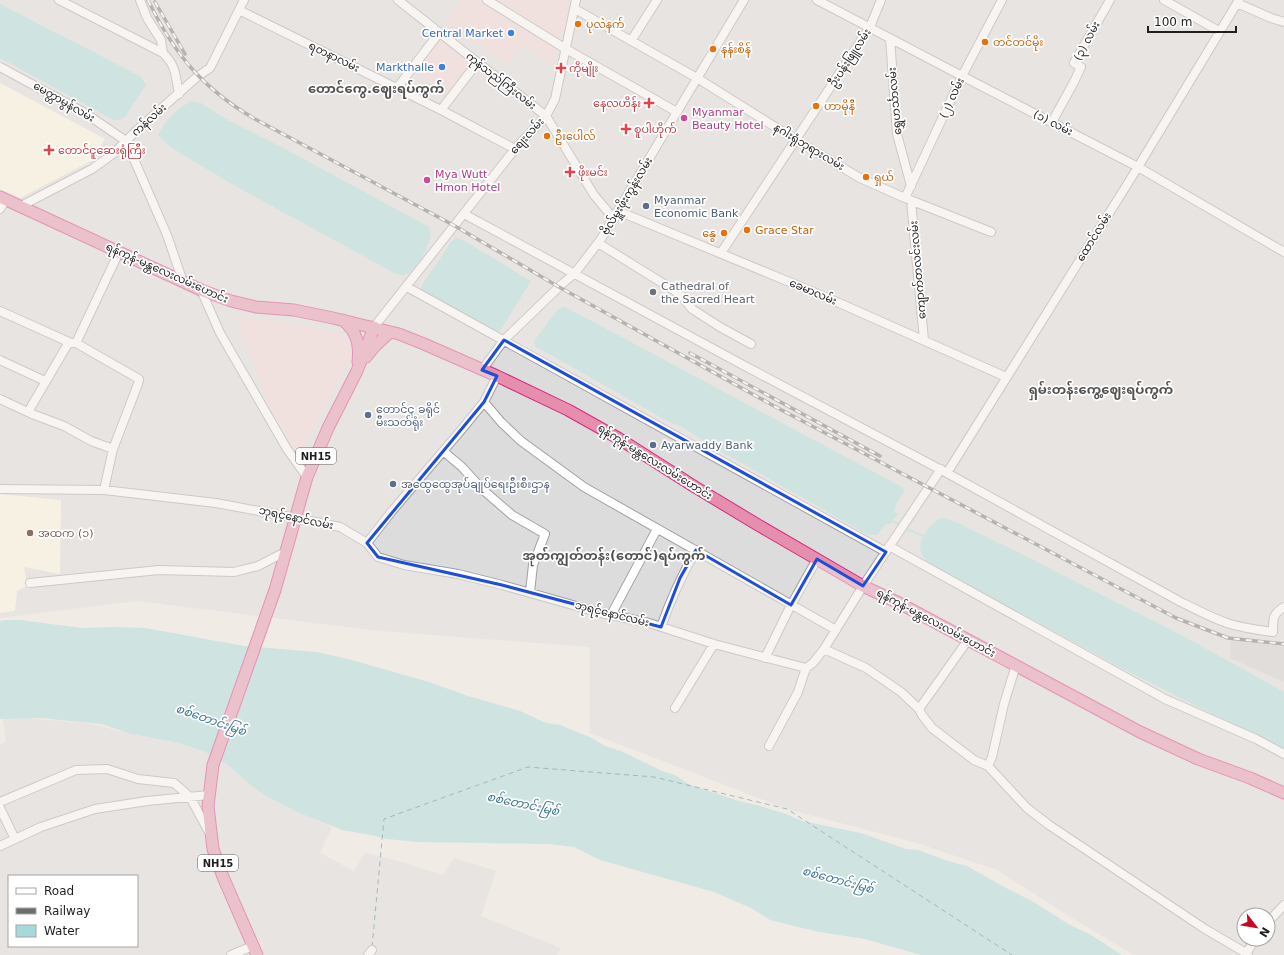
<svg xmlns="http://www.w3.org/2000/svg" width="1284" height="955" font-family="'DejaVu Sans','Noto Sans Myanmar',sans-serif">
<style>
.residential{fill:#dddcdc;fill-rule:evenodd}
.commercial{fill:#f0d5d8}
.education{fill:#fef9df}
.religious{fill:#cdcdcd}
.water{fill:#a7d9dc}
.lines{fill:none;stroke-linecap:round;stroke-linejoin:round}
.stream{stroke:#a7d9dc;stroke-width:2}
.ferry{stroke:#437a96;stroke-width:1;stroke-dasharray:5 4;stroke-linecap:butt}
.minor-casing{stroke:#a0a0a0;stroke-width:10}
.highway-casing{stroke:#d82880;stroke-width:13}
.minor{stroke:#fff;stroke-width:8}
.highway{stroke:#e58ead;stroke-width:11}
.rail-casing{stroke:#6d6d6d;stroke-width:3.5}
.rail{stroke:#fff;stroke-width:2;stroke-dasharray:6;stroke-linecap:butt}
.marked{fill:none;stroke:#1d4ed8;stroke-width:3;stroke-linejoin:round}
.food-dot{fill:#e8710a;stroke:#fff;stroke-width:1.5}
.shop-dot{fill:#3f7fe0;stroke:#fff;stroke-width:1.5}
.health-dot{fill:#e0444e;stroke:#fff;stroke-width:1.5}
.hotel-dot{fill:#d1479c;stroke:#fff;stroke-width:1.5}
.service-dot{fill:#5c6f8a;stroke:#fff;stroke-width:1.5}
.worship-dot{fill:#6b7280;stroke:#fff;stroke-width:1.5}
.education-dot{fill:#8d6e63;stroke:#fff;stroke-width:1.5}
.labels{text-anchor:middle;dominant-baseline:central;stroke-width:3.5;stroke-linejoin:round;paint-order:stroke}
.shield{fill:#fff;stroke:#626262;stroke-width:1}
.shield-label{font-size:10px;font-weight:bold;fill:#1f1f1f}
.food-label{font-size:11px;fill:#c56008;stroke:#fff;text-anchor:start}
.shop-label{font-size:11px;fill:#366cbe;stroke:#fff;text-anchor:end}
.street-label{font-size:11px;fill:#1f1f1f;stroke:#fff}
.health-label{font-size:11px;fill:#be3a42;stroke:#fff;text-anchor:start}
.hotel-label{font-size:11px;fill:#b23c85;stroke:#fff;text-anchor:start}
.service-label{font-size:11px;fill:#4e5e75;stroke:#fff;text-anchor:start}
.worship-label{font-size:11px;fill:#5b616d;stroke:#fff;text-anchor:start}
.education-label{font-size:11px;fill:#785e54;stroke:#fff;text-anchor:start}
.water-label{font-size:12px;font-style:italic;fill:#437a96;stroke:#fff}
.quarter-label{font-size:13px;font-weight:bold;fill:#525252;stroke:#fff}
</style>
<rect width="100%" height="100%" fill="#f0ebe5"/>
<!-- residential -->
<path class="residential" d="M0,0H1284V955H1134L1075,920L997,870L917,843L787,809L590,733V647L380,631L137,601L0,618ZM1244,915H1268V939H1244Z
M22,718L87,723L145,737L174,742L205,752L228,765L241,777L280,803L332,827L320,853L354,871L365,853L402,862L443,875L454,858L496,871L481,916L561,948L557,955H0V744L6,742L3,719ZM9,876H137V946H9Z"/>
<!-- commercial -->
<path class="commercial" d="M460,0H569L553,65L522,45L508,64L444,22Z
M438,38L471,64L446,96L413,70Z
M236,316L284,322L341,333L354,349L300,454L294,452L268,403Z"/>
<!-- education -->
<path class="education" d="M0,83L105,139L91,161L20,198L0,189Z
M0,494L61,500L60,574L24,567L27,586L17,591L15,611L0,613Z"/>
<!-- religious -->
<path class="religious" d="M1231,638L1284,647V682L1230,658Z"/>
<!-- water -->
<path class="water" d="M0,4L140,76L146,85L125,117L119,120H114L0,58Z
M191,101L201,103L224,118L287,150L429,227C435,240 419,264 409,273C405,275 401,275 396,274L230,183L172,148L158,135C166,119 176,110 191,101Z
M456,238L463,240L531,281L500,331H497L426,296L421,291L422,285L452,241Z
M563,307L569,309L902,487L905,490L896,504L894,511L898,514L890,524H886L877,535H868L715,448L682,427L669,422L535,346L534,341L558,309Z
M941,518L956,522L1025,556L1185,637L1284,692V750L1127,671L928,563C925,559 921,554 920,549C920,537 931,524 941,518Z
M6,620H20L82,628L114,627L145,628L244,646L317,652L348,659L429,682L468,696L520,711L546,723L560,725L592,738L605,746L621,751L662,771L675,775L690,785L742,802L757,805L786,814L802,821L861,833L906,849L918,850L948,861L967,866L1006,888L1032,901L1070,925L1091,935L1122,955H921L865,939L819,932L770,920L751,908L714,892L600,860L574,847L549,844L418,842L387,839L371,835L342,830L295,811L264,795L241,777L228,765L205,752L191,747L174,742L131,734L102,724L40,718L0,719V621Z"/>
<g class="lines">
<!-- stream -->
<path class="stream" d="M892,521L900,525
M906,529L924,536"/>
<!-- ferry -->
<path class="ferry" d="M372,947L384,819L528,767L654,777L787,809L1012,955"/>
<defs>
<path id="minor" d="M59,0L163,53C177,67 175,75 179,94
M140,0L147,18L161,40L163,53
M398,0L546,116L594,195L614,219
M487,0L566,49L677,112
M817,0L962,76L1138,167L1284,252
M1164,0L1219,31
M1237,3L1271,18L1284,22
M575,9L697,78L796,140L860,178L905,198L991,232
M239,10L441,110L515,149
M890,38L897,134L911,186
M631,41L657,0
M0,67L85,113L126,141L167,235L183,282
M397,88L439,33
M441,110L477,63
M1052,122L1074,82L1081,67L1074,63L1110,0
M905,198L962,76L1002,0
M911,201L924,340
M21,206L92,169L113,154L137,130L198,76L210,68L244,0
M0,209L6,199
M618,211L828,298L1006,377
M464,214L743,365L947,473L1179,601C1195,609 1210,617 1227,623C1242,628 1258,630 1273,632C1273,620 1272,614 1284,607
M598,243L680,294L692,309L720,327L751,344
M721,253L870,27L881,0
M407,287L886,552
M201,290L220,333L287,449L307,477
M0,311L71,343H76L139,379L138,384L113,449L104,490
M374,327L515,149L546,116L555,99L576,0
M76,343L119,252
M0,360L45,381
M482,370L504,340L562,284L575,273L601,239L744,0
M0,399L32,414L64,426L91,441L113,449
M484,402L501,422L521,441L584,487L836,630
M28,412L69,342
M443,451L462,467L482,489L512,515L545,534L533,565L530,592
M947,473L1138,167L1239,0
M0,489L104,490L216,503L296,518L340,527L367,543L378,557L404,565L458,574L502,585L601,613L649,623L714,644L806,668
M367,543L392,511L462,429L484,402L497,376
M889,546L1165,699L1256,739L1284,754
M30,583L159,570L234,572L258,566L287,551
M611,615L657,529
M661,627C671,598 681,577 696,550
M824,649L866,668L901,692L919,709L922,715L932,728L974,760L988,766L1027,808L1049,825L1205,929L1246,953
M765,658L789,609L817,559
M675,708L714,644
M919,709L968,640
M769,746L798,692L806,668L813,663L824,649L863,586L941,469
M988,766L992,757L1004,704L1016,665
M0,802L76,770L107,769L138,779L174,783L190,797L209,832
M0,808L15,839
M0,846L41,827L95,809L147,801L209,795
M1268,922L1284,905
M231,955L253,946
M368,955L372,950
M1248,955L1246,953L1256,939"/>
<path id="highway" d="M0,197L201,290L231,301L256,307L294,310L333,318L399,334L424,344L497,376L568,410L618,438L695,487L758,525L863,586L899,603L1140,732L1198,759L1250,778L1284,793
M343,320C357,332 360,344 358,362
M366,357L375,346L390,332
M257,955L223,877L213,849L208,806L213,765L275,590L307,477L328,428L357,371L374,327"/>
</defs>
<!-- minor casing -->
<use href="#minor" class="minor-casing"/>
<!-- highway casing -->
<use href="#highway" class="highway-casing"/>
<!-- minor -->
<use href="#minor" class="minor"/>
<!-- highway -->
<use href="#highway" class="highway"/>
<defs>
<path id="rail" d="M148,0C174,54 203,89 255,119L455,226L559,287L774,406L1176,618L1228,638L1284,644
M155,2L185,54
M690,353L880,456"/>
</defs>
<!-- rail casing -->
<use href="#rail" class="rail-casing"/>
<!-- rail -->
<use href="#rail" class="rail"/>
</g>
<!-- marked area -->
<path d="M0 0H1284V955H0ZM504,340L886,552L863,586L817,559L791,605L696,550L680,578L661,627L502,585L378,557L367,543L484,402L497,376L482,370Z" fill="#f0ebe5" fill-opacity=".55" fill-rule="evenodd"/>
<path class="marked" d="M504,340L886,552L863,586L817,559L791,605L696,550L680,578L661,627L502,585L378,557L367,543L484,402L497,376L482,370Z"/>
<!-- markers -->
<g class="food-dot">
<circle cx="578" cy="24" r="4"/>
<circle cx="985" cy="42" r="4"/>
<circle cx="713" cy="49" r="4"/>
<circle cx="816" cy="106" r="4"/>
<circle cx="547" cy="136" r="4"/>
<circle cx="866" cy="177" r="4"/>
<circle cx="747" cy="230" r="4"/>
<circle cx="724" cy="233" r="4"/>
</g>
<g class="shop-dot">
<circle cx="511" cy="33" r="4"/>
<circle cx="442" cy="67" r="4"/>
</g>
<g class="health-dot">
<path d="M559 62h4v4h4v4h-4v4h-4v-4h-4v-4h4z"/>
<path d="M647 97h4v4h4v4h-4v4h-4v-4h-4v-4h4z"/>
<path d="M624 123h4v4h4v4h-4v4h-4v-4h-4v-4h4z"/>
<path d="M47 144h4v4h4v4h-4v4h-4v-4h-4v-4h4z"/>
<path d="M568 166h4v4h4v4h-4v4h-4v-4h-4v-4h4z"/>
</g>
<g class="hotel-dot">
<circle cx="684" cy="118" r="4"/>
<circle cx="427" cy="180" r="4"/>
</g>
<g class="service-dot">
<circle cx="646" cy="206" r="4"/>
<circle cx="368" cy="415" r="4"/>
<circle cx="653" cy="445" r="4"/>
<circle cx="393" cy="484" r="4"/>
</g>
<circle class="worship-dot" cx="653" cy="292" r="4"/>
<circle class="education-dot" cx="30" cy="533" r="4"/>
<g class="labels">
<!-- shield labels -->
<g class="shield">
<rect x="296" y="448" width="40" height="16" rx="3"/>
<rect x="198" y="855" width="40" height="16" rx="3"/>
</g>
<g class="shield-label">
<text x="316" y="456">NH15</text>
<text x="218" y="863">NH15</text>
</g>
<!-- food labels -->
<g class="food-label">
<text x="586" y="24">ပုလဲနက်</text>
<text x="993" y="42">တင်တင်မိုး</text>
<text x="721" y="49">နန်းစိန်</text>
<text x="824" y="106">ဟာမိုနီ</text>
<text x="555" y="136">ဦးပေါလ်</text>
<text x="874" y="177">ရှယ်</text>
<text x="755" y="230">Grace Star</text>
<text x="716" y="233" text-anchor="end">နွေ</text>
</g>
<!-- shop labels -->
<g class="shop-label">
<text x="503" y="33">Central Market</text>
<text x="434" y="67">Markthalle</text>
</g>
<!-- street labels -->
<g class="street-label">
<text transform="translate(1087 41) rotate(-62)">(၃) လမ်း</text>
<text transform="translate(334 57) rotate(26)">ရတနာလမ်း</text>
<text transform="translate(850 58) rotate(-57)">ဦးပန်းဖြူလမ်း</text>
<text transform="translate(501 81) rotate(38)">ကုန်သည်ကြီးလမ်း</text>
<text transform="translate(952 98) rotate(-65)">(၂) လမ်း</text>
<text transform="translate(895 101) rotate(-95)">ရွှေဟင်္သာလမ်း</text>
<text transform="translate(64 102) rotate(30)">မေတ္တာမွန်လမ်း</text>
<text transform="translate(149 120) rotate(-42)">ကန်လမ်း</text>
<text transform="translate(1053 123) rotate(27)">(၁) လမ်း</text>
<text transform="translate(527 136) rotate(-48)">စျေးလမ်း</text>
<text transform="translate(809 147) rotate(31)">နဂါးရုံဘုရားလမ်း</text>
<text transform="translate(627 196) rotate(-59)">ဗိုလ်မှူးဖိုးကွန်းလမ်း</text>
<text transform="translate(1094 237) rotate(-58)">ထောင်လမ်း</text>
<text transform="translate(918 270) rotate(-95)">ကျောက်တလင်းလမ်း</text>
<text transform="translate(167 273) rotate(24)">ရန်ကုန်-မန္တလေးလမ်းဟောင်း</text>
<text transform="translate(813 292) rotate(23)">ခေမာလမ်း</text>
<text transform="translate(655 462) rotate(32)">ရန်ကုန်-မန္တလေးလမ်းဟောင်း</text>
<text transform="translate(296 518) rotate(12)">ဘုရင့်နောင်လမ်း</text>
<text transform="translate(612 614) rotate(14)">ဘုရင့်နောင်လမ်း</text>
<text transform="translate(936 623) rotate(28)">ရန်ကုန်-မန္တလေးလမ်းဟောင်း</text>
</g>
<!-- health labels -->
<g class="health-label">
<text x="569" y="68">ကိုမျိုး</text>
<text x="641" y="103" text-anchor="end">နေလဟိန်း</text>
<text x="634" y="129">စူပါဟိုက်</text>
<text x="58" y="150">တောင်ငူဆေးရုံကြီး</text>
<text x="578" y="172">ဖိုးမင်း</text>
</g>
<!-- hotel labels -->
<g class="hotel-label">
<text x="692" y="112">Myanmar<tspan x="692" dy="13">Beauty Hotel</tspan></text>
<text x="435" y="174">Mya Wutt<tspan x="435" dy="13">Hmon Hotel</tspan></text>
</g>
<!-- service labels -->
<g class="service-label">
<text x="654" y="200">Myanmar<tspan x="654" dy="13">Economic Bank</tspan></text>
<text x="376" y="409">တောင်ငူ ခရိုင်<tspan x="376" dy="13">မီးသတ်ရုံး</tspan></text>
<text x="661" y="445">Ayarwaddy Bank</text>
<text x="401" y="484">အထွေထွေအုပ်ချုပ်ရေးဦးစီးဌာန</text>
</g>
<!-- worship labels -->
<g class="worship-label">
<text x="661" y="286">Cathedral of<tspan x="661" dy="13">the Sacred Heart</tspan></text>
</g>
<!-- education labels -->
<g class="education-label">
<text x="38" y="533">အထက (၁)</text>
</g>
<!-- water labels -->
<g class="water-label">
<text transform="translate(211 720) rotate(19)">စစ်တောင်းမြစ်</text>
<text transform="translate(523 804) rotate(12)">စစ်တောင်းမြစ်</text>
<text transform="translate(838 880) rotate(15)">စစ်တောင်းမြစ်</text>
</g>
<!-- quarter labels -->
<g class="quarter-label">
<text x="376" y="88">တောင်ကွေ.ဈေးရပ်ကွက်</text>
<text x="1101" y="389">ရှမ်းတန်းကွေ့ဈေးရပ်ကွက်</text>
<text x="614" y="555">အုတ်ကျွတ်တန်း(တောင်)ရပ်ကွက်</text>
</g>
</g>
<!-- legend -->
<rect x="8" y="875" width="130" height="72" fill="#ffffff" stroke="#a5a5a5"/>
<rect x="16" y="888" width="20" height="6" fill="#ffffff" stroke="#a5a5a5"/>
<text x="44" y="895" font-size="12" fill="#1f1f1f">Road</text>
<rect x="16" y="908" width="20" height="6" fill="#6d6d6d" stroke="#a5a5a5"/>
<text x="44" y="915" font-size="12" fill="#1f1f1f">Railway</text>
<rect x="16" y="925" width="20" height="12" fill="#a7d9dc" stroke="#a5a5a5"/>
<text x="44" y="935" font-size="12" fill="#1f1f1f">Water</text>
<!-- north arrow -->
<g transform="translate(1256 927) rotate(121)"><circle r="19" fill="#ffffff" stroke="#a5a5a5"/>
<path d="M0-3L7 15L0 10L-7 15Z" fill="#ca0423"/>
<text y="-6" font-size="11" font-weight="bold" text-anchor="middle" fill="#1f1f1f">N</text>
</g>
<!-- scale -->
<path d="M1148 26v6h88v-6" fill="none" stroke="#1f1f1f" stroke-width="2"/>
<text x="1154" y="26" font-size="12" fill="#1f1f1f" stroke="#ffffff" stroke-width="3" paint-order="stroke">100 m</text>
</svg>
